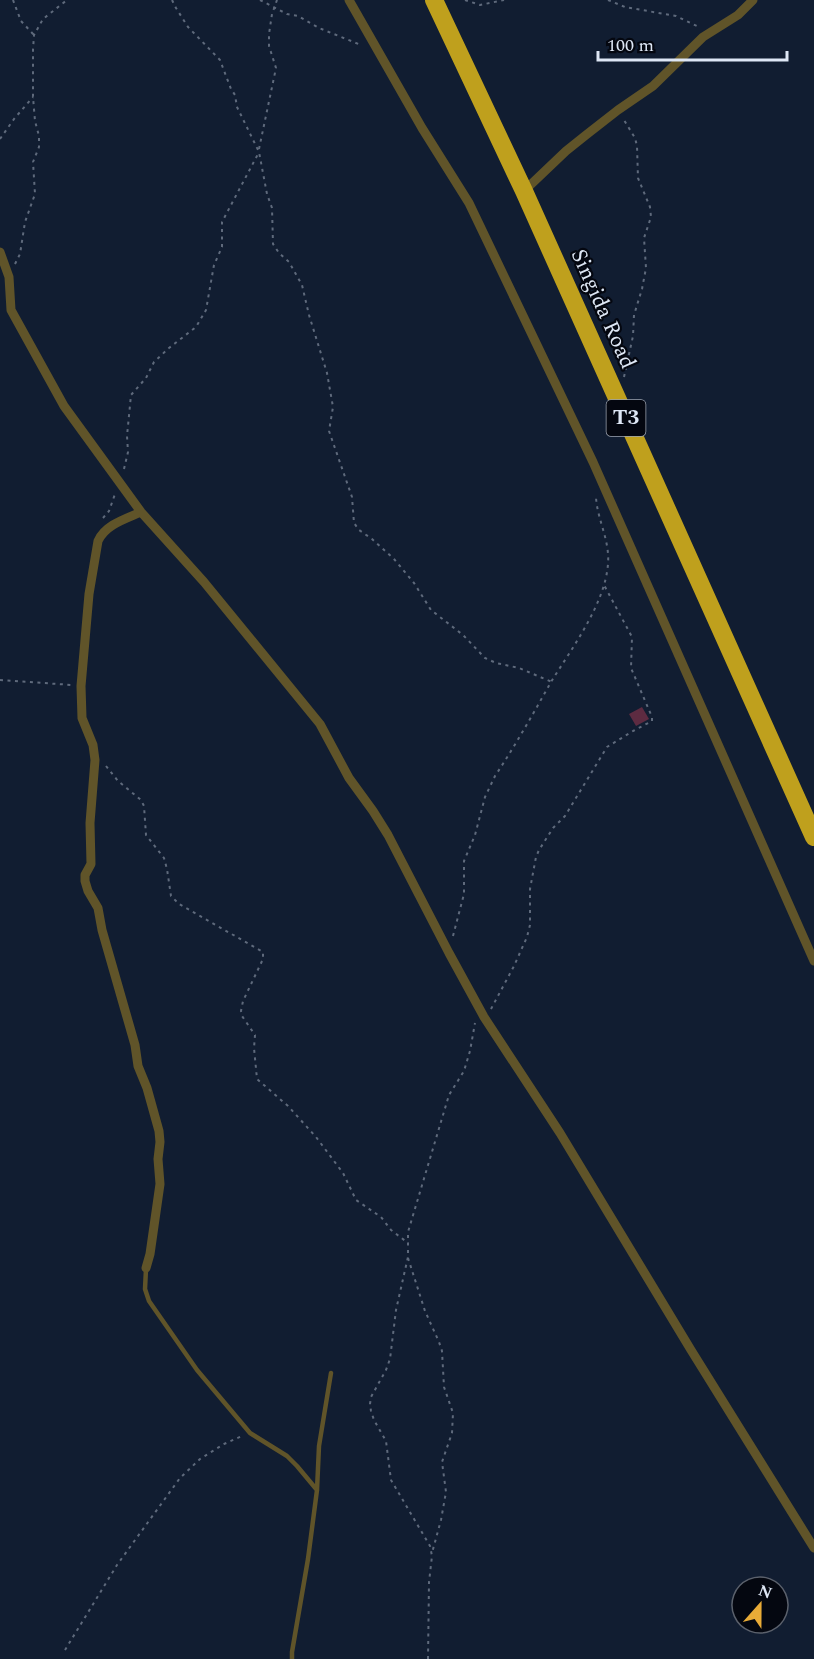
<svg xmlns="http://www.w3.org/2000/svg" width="814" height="1659" font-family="Spectral,serif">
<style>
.building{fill:#5d2b41}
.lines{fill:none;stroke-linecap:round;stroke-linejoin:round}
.path{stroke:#5f6a7c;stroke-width:2;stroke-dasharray:3 4.5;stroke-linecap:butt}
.lane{stroke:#605429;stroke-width:4.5}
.street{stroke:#605429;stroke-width:9}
.highway{stroke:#bfa01d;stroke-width:18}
.labels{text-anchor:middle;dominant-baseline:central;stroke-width:4.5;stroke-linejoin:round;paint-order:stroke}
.shield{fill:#040710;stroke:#9da4b0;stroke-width:1.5}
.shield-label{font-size:21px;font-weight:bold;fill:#dee7f5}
.street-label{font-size:22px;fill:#dee7f5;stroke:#040710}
</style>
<rect width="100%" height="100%" fill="#111d31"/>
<!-- building -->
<path class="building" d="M642,707L649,719L636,726L629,714Z"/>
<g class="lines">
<!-- path -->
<path class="path" d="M13,0L21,21L34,35
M172,0L176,8L188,27L220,60L231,89L235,95L237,107L259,152L267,194L272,208L273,244L279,253L289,262L302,285L309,315L327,373L333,407L329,431L352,497L354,523L359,530L372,539L394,559L414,583L431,610L463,635L485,658L496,663L519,668L552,682
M260,0L287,14L298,16L319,28L361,45
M465,0L480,5L504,0
M608,0L625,7L676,16L699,27
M0,139L14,119L33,97
M259,149L276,68L269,46V34L272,14L277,0
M15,264L20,254L25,222L35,194L33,162L39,147V136L35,121L33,97V50L34,35L43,19L67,0
M624,377L633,336L634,315L642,289L646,268L644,238L651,217L650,207L638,178L637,146L635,138L624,120
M124,469L128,452L127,436L131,395L146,378L154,362L169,348L196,327L206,310L214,265L222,247V222L258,154
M103,518L109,511L115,494
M0,680L72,685
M106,766L118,781L141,800L144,806L146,835L164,858L167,869L171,896L179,904L263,952V959L243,1001L241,1011L242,1016L255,1035L254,1048L257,1079L288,1106L316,1137L343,1173L356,1200L381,1217L391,1230L408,1243
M453,936L464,894V861L475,835L485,797L495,776C515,746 533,714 551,682C572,648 605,604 608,564C610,540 597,519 596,497
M491,1009L514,966L527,937L530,925V889L536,857L539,850L553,828L565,816L607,747L633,731L652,721V717L631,668L632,637L604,585
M408,1258L425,1311L439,1342L442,1351L444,1387L453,1413L452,1433L442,1462L446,1492L441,1520L432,1553
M65,1650L117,1565L180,1478L200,1459L224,1444L242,1436
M428,1659L429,1582L432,1556L430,1546L391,1480L386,1441L374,1420L371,1411L370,1404L371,1397L386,1370L390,1359L396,1310L408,1257V1232L449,1095L464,1071L470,1051L475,1023"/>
<!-- lane -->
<path class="lane" d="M146,1269L145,1289L149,1301L197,1370L250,1433L287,1456L297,1466L317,1490
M292,1659V1652L308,1559L317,1490L319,1446L331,1373"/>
<!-- street -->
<path class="street" d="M349,0L422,128L469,203L593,462L814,961
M524,191L566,151L586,135L618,110L653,86L703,37L738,15L753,0
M0,252L9,277L11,310L64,406L141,512L204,582L320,724L349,778L373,811L388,835L449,953L484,1017L560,1133L691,1350L814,1548
M141,512C125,519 105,525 98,541L89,594L81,686L82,718L93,745L95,760L90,823L91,864L85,875V881L88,891L98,908L102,930L135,1045L138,1066L147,1088L159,1131L160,1142L158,1159L160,1184L150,1254L146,1268"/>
<!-- highway -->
<path class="highway" d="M434,0L524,191L814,837"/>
</g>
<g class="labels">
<!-- shield labels -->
<rect class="shield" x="606.5" y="400" width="39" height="36" rx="4.5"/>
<g class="shield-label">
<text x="626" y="418">T3</text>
</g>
<!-- street labels -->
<g class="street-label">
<text transform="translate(603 309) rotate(66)">Singida Road</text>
</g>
</g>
<!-- north arrow -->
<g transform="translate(760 1605) rotate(21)"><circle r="28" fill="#040710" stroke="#5b616c" stroke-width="1.5"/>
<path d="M0-4.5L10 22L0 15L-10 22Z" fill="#e8ab37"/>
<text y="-9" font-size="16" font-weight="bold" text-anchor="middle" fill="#dee7f5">N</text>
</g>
<!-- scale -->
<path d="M598 51v9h189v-9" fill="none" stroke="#dee7f5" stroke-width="3"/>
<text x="607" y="51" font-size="18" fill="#dee7f5" stroke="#040710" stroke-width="4.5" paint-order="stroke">100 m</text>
</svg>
